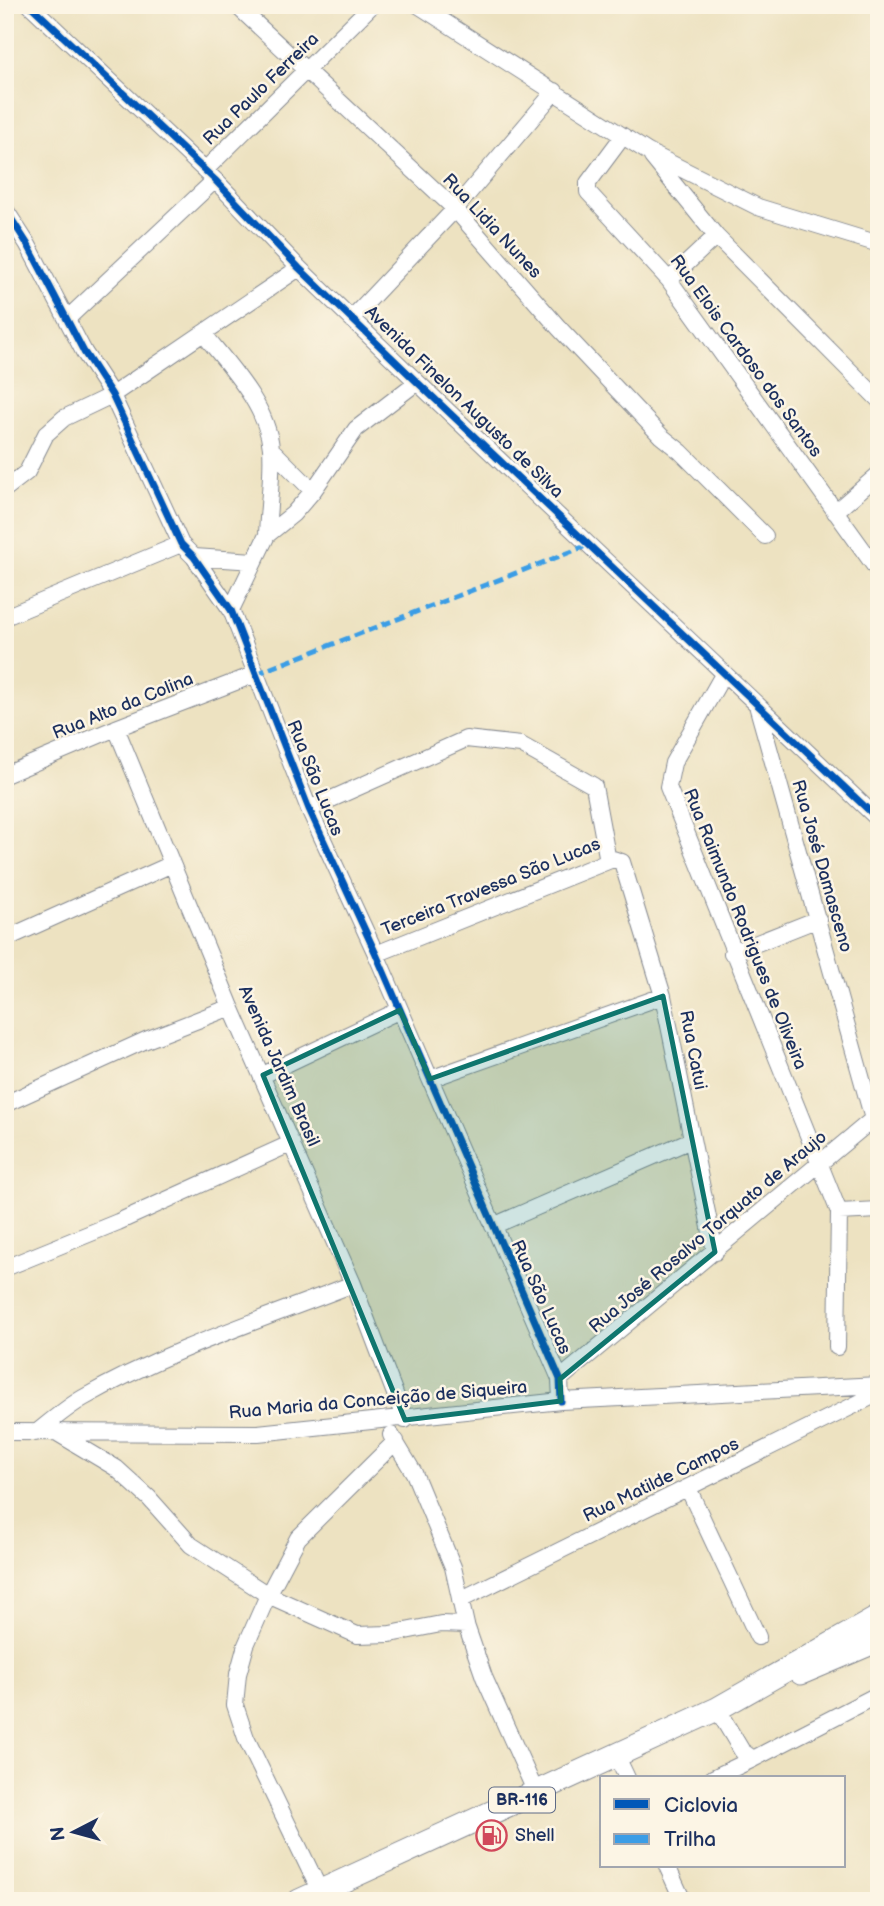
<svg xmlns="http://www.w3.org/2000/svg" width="884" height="1906" font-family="'Balsamiq Sans',sans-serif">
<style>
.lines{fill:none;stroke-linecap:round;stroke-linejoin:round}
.minor-casing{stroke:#848890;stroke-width:18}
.highway-casing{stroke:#848890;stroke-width:25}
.minor{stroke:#fff;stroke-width:16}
.highway{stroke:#fff;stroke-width:23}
.quiet{stroke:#3b9de6;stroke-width:5;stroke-dasharray:10 5;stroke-linecap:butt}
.cycleway-casing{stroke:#fcf5e5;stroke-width:11}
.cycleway{stroke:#0057b8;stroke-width:7}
.marked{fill:#0f766e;fill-opacity:0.2;stroke:#0f766e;stroke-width:5;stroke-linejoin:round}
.labels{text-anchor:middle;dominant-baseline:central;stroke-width:5;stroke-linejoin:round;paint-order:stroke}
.shield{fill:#fcf5e5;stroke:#5e6a86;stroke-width:2}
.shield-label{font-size:16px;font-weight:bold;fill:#1b2f5e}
.street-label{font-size:18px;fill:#1b2f5e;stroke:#fcf5e5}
.poi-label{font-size:18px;fill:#1b2f5e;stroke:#fcf5e5;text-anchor:start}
</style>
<rect width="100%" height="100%" fill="#fcf5e5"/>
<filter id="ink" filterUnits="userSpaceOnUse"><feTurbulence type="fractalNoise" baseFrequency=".0143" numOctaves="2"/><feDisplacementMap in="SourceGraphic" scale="14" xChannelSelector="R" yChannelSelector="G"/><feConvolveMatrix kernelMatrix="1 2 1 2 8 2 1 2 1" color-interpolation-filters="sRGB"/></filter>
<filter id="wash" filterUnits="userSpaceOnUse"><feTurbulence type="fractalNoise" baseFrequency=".00686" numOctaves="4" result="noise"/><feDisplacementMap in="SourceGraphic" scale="28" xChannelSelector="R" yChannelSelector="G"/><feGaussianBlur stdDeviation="1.57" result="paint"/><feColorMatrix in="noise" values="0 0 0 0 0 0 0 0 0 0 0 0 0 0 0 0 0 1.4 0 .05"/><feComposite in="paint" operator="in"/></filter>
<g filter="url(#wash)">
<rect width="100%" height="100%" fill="#ede2c1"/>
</g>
<g filter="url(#ink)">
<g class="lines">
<defs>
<path id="minor" d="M30,5L215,180L299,268L417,382L879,820
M236,5L455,209L559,328L661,436L681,452L765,536
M418,5L648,152L758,207L879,244
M623,136L588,183V192L669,280L879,572
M652,157L716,236L879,400
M205,170L372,5
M5,209L28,245L84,352L112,395L181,544L194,557L231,610L309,809L376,954L560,1379L561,1401
M669,280L716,236
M353,317L455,209L555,91
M68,318L215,180
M203,333C229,366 267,405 271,448C273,476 268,507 267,535
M271,449L313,491
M5,489L27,472L46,434L64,418L112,395L299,268
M835,512L879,474
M194,557L254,561
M231,610L267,535L293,514L313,491L356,429L417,382
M5,617L181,544
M724,673L673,763L668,787L839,1212L837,1347
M757,705L873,1119
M116,728L231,1007L353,1284L405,1420
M5,775L116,728L256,674
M309,809L466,739L521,745L594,786L608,861
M5,939L172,864
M732,953L818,919
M376,954L613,859L622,862L663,996L715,1252
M263,1075L400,1010
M430,1079L663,996
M5,1104L146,1040L231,1007
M839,1212L879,1210
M493,1226L691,1140
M5,1268L118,1222L292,1143
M560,1379L879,1114
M5,1432L258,1433L561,1401L879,1385
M36,1433C51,1421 66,1408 83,1398C167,1350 264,1319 353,1284
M59,1434L116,1468L149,1498L191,1545L268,1595L357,1635L390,1634L441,1624L466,1625
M391,1435L414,1473L453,1567L466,1625L484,1677L536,1793
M688,1488L758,1637
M460,1600L879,1393
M717,1709L742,1751L753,1759L879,1694
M617,1757L627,1778
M713,1778L753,1759
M667,1866L683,1901
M320,1891L246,1738L235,1705L238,1674L246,1645L268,1595L298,1538L396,1441"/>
<path id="highway" d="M801,1673L879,1640
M299,1901L717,1709L879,1617"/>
</defs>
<!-- minor casing -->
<use href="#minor" class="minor-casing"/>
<!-- highway casing -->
<use href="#highway" class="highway-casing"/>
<!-- minor -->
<use href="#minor" class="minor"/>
<!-- highway -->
<use href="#highway" class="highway"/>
<!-- quiet -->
<path class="quiet" d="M256,674L591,544"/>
<defs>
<path id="cycleway" d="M30,5L215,180L299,268L417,382L879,820
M5,209L28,245L84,352L112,395L181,544L194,557L231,610L309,809L376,954L560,1379L561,1401"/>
</defs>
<!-- cycleway casing -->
<use href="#cycleway" class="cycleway-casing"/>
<!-- cycleway -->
<use href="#cycleway" class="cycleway"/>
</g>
</g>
<!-- marked area -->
<path class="marked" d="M663,996L715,1252L560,1379L561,1401L405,1420L263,1075L400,1010L430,1079Z"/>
<!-- icons -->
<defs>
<symbol id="fuel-ring" viewBox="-11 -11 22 22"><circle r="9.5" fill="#fcf5e5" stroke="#d1495b" stroke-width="1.5"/><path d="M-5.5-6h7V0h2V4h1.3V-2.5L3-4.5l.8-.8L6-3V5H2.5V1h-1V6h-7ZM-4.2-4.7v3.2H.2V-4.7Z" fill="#d1495b"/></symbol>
</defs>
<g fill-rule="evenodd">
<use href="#fuel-ring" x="474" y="1818" width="35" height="35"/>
</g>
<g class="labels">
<!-- shield labels -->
<rect class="shield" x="489" y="1787.5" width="66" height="25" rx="5"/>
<g class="shield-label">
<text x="522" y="1800">BR-116</text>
</g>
<!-- street labels -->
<g class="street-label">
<text transform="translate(261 89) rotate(-44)">Rua Paulo Ferreira</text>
<text transform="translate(492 226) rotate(47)">Rua Lidia Nunes</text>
<text transform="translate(746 356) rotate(54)">Rua Elois Cardoso dos Santos</text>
<text transform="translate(464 402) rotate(44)">Avenida Finelon Augusto de Silva</text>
<text transform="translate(123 706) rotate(-22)">Rua Alto da Colina</text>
<text transform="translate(315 778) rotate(68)">Rua São Lucas</text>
<text transform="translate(822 866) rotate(74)">Rua José Damasceno</text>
<text transform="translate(491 887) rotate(-22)">Terceira Travessa São Lucas</text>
<text transform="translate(745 929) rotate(68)">Rua Raimundo Rodrigues de Oliveira</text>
<text transform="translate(693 1050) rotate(79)">Rua Catui</text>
<text transform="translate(279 1066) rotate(66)">Avenida Jardim Brasil</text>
<text transform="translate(708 1232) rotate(-40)">Rua José Rosalvo Torquato de Araujo</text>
<text transform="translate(541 1297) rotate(66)">Rua São Lucas</text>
<text transform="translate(378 1400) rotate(-5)">Rua Maria da Conceição de Siqueira</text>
<text transform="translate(661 1480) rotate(-26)">Rua Matilde Campos</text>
</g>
<!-- poi labels -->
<g class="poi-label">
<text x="515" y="1835">Shell</text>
</g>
</g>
<!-- margin -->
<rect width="884" height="1906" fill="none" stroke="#fcf5e5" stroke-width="28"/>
<!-- legend -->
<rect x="600" y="1776" width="245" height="91" fill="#fcf5e5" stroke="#a2a6af" stroke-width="2"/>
<rect x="614" y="1799" width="35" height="10" fill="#0057b8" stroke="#a2a6af" stroke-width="2"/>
<text x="664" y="1812" font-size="21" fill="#1b2f5e">Ciclovia</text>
<rect x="614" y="1834" width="35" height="10" fill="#3b9de6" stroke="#a2a6af" stroke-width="2"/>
<text x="664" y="1846" font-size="21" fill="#1b2f5e">Trilha</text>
<!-- north arrow -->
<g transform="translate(74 1832) rotate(264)" stroke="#fcf5e5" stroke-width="5" paint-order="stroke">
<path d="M0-5L12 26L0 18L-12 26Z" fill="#1b2f5e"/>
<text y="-10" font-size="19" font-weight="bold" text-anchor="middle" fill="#1b2f5e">N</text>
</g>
</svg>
